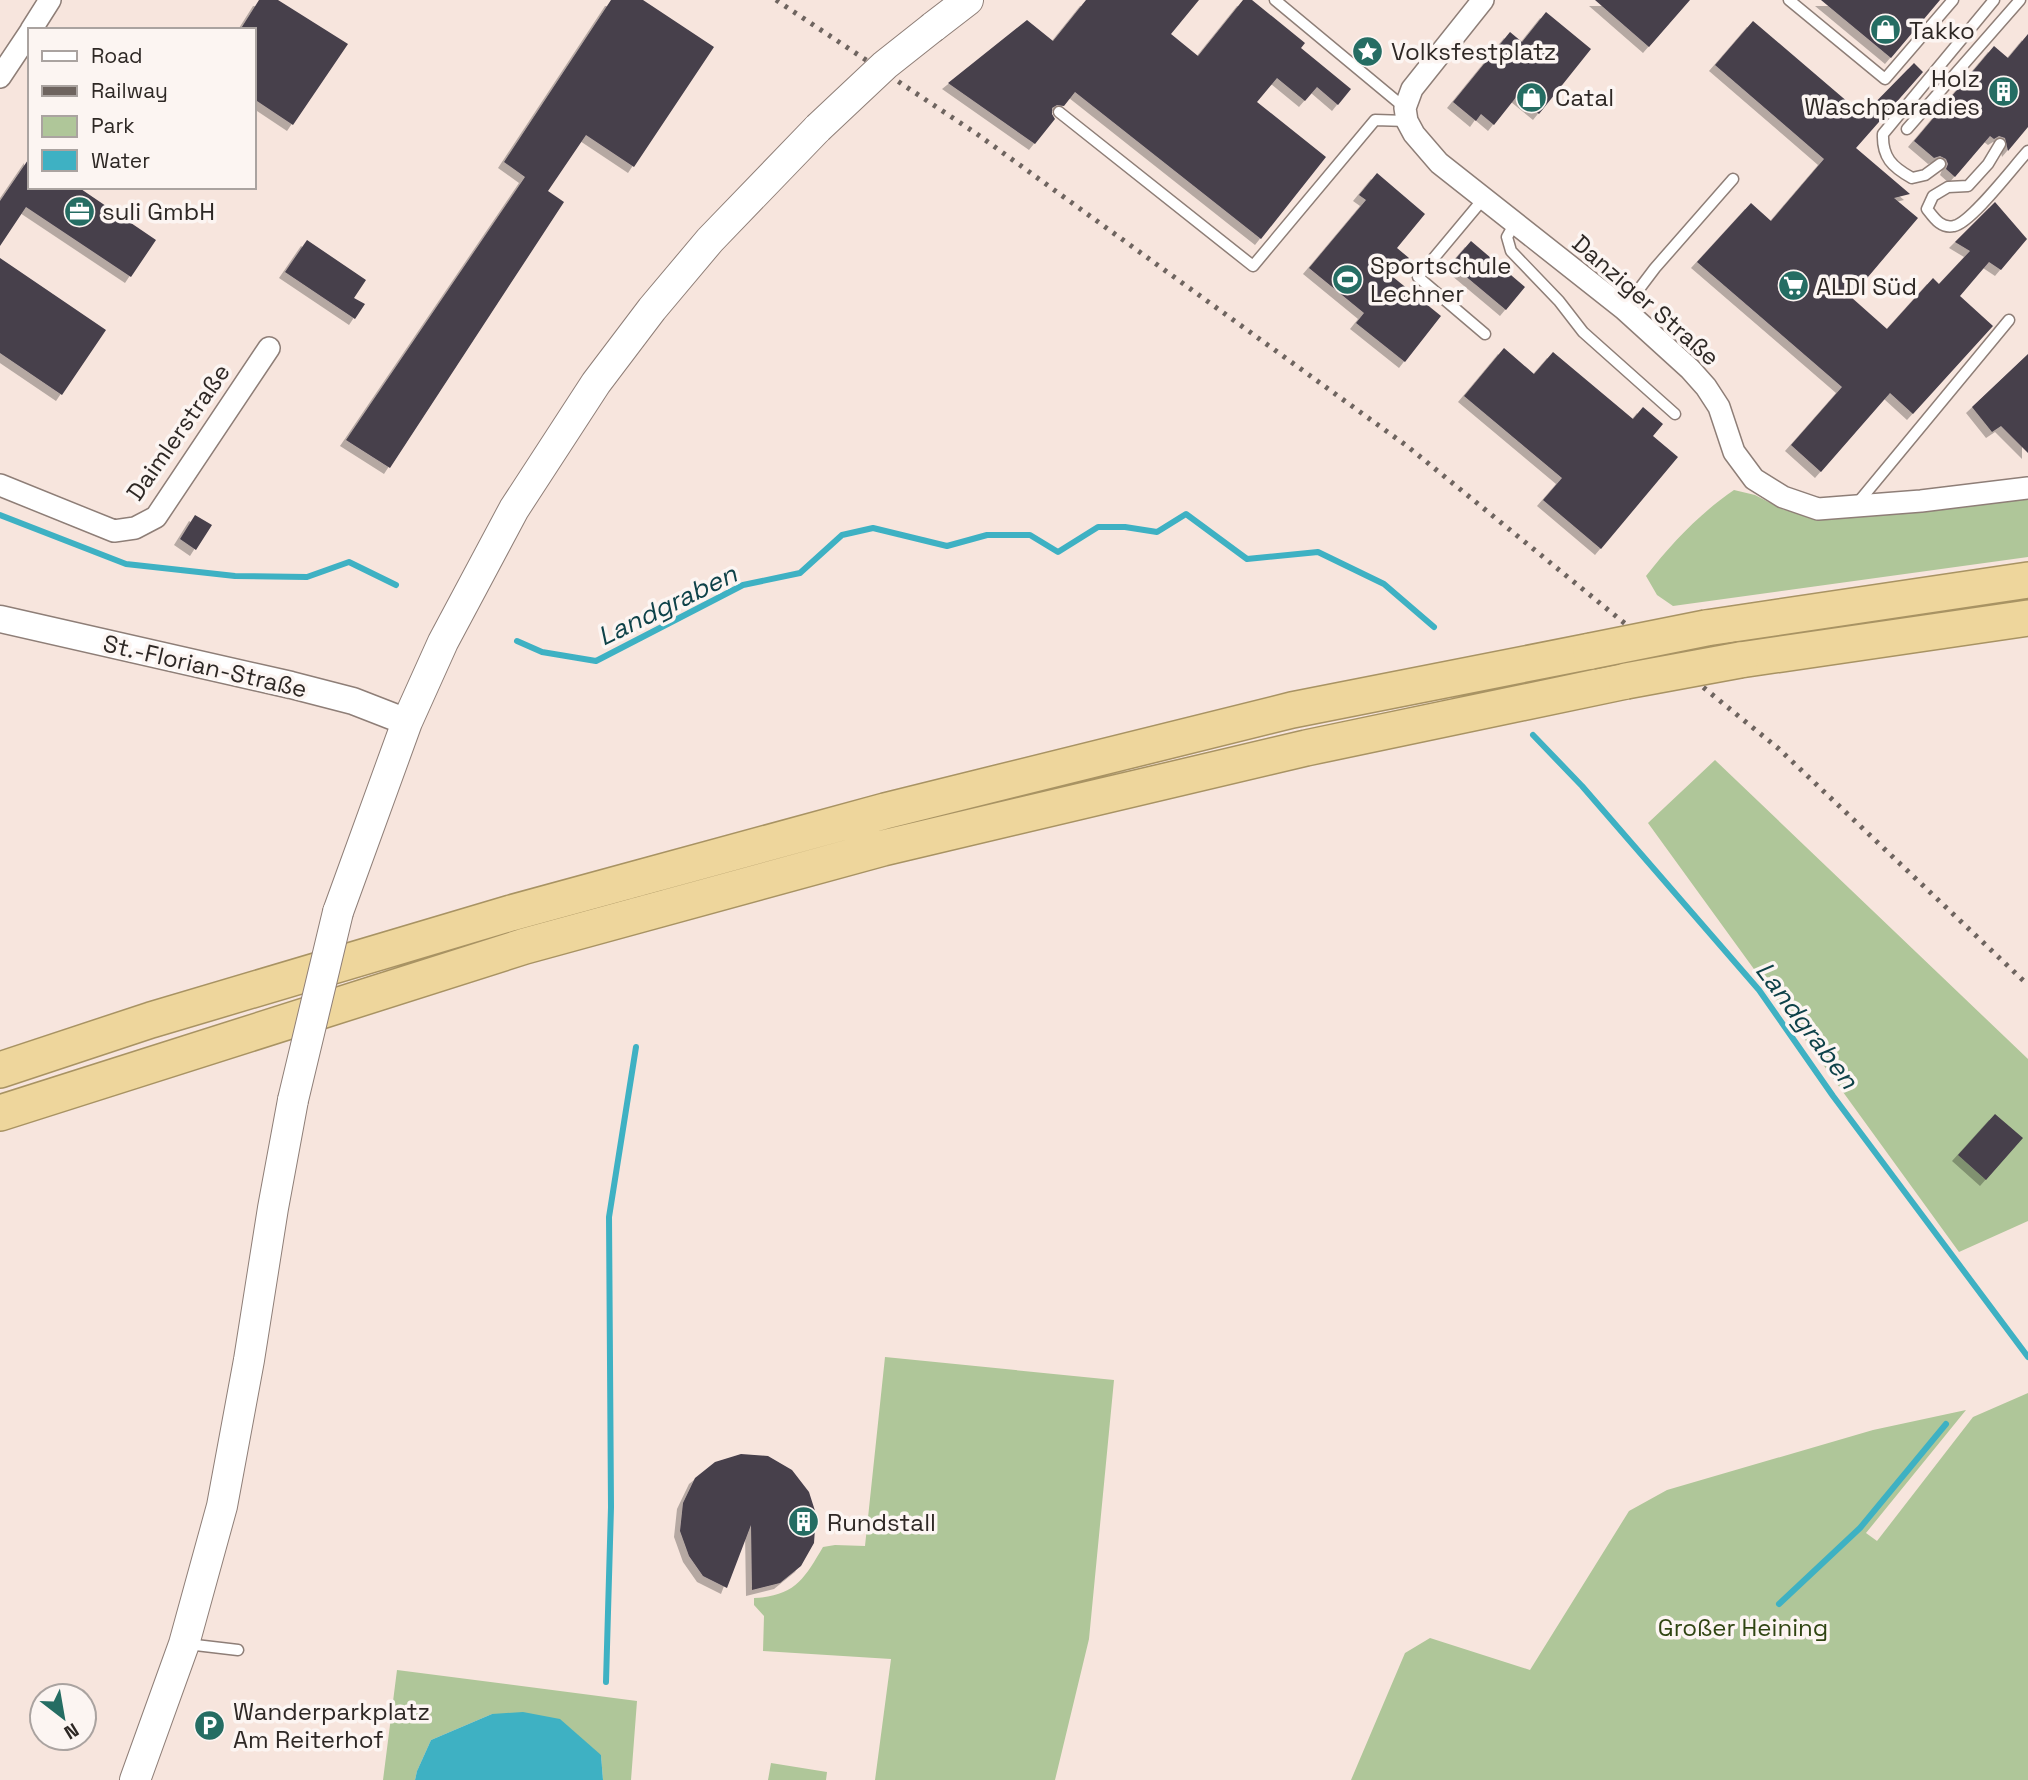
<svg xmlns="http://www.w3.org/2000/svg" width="2028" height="1780" font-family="'Space Grotesk',sans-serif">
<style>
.green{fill:#afc699}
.water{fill:#3eb1c3}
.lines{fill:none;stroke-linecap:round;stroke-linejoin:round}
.stream{stroke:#3eb1c3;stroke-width:6}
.building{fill:#463f4b;filter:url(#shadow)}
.service-casing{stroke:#8e7e77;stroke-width:13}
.minor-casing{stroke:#8e7e77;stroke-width:24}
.tertiary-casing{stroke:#8e7e77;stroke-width:29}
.secondary-casing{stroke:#8e7e77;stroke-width:32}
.trunk-casing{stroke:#a89363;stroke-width:38}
.service{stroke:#fff;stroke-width:10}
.minor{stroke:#fff;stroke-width:21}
.tertiary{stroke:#fff;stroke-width:26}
.secondary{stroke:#fff;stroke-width:30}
.trunk{stroke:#eed69c;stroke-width:35}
.rail{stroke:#6e645f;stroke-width:5;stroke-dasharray:3.5 7;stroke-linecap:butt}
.secondary-bridge-casing{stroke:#8e7e77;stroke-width:32;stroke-linecap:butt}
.trunk-bridge-casing{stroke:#a89363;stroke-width:38;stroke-linecap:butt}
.secondary-bridge{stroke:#fff;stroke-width:30}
.trunk-bridge{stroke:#eed69c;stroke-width:35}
.labels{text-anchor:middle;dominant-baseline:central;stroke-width:7;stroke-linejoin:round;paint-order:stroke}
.poi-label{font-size:24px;fill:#2e2825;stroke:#fcf5f2;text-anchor:start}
.street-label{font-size:24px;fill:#2e2825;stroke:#fcf5f2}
.park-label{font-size:24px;fill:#2f4512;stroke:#fcf5f2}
.water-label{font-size:26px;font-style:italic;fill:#0e4249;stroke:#fcf5f2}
</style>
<defs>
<filter id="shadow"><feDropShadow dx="-6" dy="6" stdDeviation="0" flood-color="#0004"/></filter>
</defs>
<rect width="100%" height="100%" fill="#f7e5dd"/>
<!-- green -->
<path class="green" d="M1734,490L1755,495L1784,510L1820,514L2028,492V557L1673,606L1657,595L1646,576C1672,543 1699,514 1734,490Z
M1715,760L2028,1059V1221L1959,1252L1648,823Z
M885,1357L1114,1380L1089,1639L1055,1780H875L891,1659L763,1651L764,1616L754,1605V1598C795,1596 804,1579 823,1547L835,1545L865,1546Z
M2028,1393V1780H1351L1405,1653L1430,1638L1530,1670L1629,1511L1667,1490L1873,1430L1966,1410L1866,1533L1877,1541L1973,1417Z
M397,1670L637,1701L631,1780H603L601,1755L492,1714L431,1740L417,1771L415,1780H383Z
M771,1763L827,1772L826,1780H768Z"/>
<!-- water -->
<path class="water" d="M523,1712L560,1719L601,1755L603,1780H415L417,1771L431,1740L492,1714Z"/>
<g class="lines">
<!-- stream -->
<path class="stream" d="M0,515L126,564L235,576L307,577L349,562L396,585
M517,641L542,652L596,661L743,585L800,573L842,535L873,528L947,546L987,535H1030L1058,552L1098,527H1125L1157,532L1186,514L1247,559L1318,552L1384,584L1434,627
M1533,735L1582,786L1759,990L1833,1096L2028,1357
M1779,1604L1860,1528L1946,1424
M606,1682L611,1507L609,1217L636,1047"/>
</g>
<!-- building -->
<path class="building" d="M259,0H278L348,44L293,125L254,99V30H240Z
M611,0H643L714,47L634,167L586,135L548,191L564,202L390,468L346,440L525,177L504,162Z
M1086,0H1199L1171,34L1198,56L1243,0H1252L1305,43L1301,48L1351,89L1338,105L1317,87L1305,101L1277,78L1257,102L1326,157L1261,239L1075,92L1064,106L1057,105L1052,108V114L1055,119L1035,144L948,83L1027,20L1053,41Z
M1595,0H1690L1649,47Z
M1821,0H1940L1891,58Z
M1546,12L1591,49L1539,114L1517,96L1494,125L1481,114L1476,121L1453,102L1510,32L1522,42Z
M1753,21L1863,115L1914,63L1923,72L1856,148L1910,194L1894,198L1918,218L1851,297L1887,329L1933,278L1939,284L1970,251L1955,242L1995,202L2027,239L2001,270L1989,262L1960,296L1993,326L1913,414L1890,393L1821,472L1791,445L1842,387L1697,262L1751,203L1771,221L1824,159L1715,65Z
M2028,34V127L2008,151L2005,138L1999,136L1994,139L1990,136L1955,177L1946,169L1948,164L1946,159L1940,156L1934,158L1914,141L1994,46L2008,58Z
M30,157V187H78L156,240L131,277L26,207L0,246V201Z
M1377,173L1425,214L1397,248L1409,258L1393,277L1441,316L1405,362L1356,323L1364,313L1309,268L1366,200L1359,195Z
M307,240L366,280L354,298L365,304L355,319L285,272Z
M1471,241L1525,287L1506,310L1451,264Z
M0,258L106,330L62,395L0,353Z
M1504,348L1534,374L1553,352L1633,419L1643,407L1663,424L1653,436L1678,457L1601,549L1543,500L1562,478L1464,396Z
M2028,354V453L2001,426L1992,432L1972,407Z
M195,515L212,525L196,550L180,539Z
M1995,1114L2023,1138L1986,1180L1958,1155Z
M741,1454L768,1456L792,1470L809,1492L816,1514L814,1543L801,1566L780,1583L752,1590L751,1525L727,1588L703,1576L689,1556L680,1531L683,1503L695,1478L715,1462Z"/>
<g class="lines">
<defs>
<path id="service" d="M1275,0L1405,108
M1789,0L1885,79L1953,0
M1059,112L1253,266L1375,120L1407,121
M1907,129L2020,0
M2000,144L1988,164L1968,186L1948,187L1933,196L1927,209C1934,218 1941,229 1954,226C1971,223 2014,166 2028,151
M1940,164L1925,175L1912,178C1892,167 1882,157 1883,134L1994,0
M1484,198L1418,277L1485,334
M1515,223L1507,237L1511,251L1559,301L1583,332L1675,414
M1624,309L1655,268L1733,179
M1856,505L2009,320
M187,1644L238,1650"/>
<path id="minor" d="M1483,0L1412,89L1405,108L1407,121L1414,134L1439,163L1624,309L1690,369L1706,387L1719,407L1734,452L1754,479L1783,497L1818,509L1921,501L2028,488
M31,30L50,0
M0,77L30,32
M0,485L114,531L135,528L156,517L269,348"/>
<path id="tertiary" d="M0,619L291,685L353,701L407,722"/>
<path id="secondary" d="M933,27L968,0
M338,912L407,722L443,642L514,509L596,383L652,309L710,240L818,128
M135,1780L184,1644L222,1506L249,1360L273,1208L293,1100"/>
<path id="trunk" d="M1706,628L2028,580
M1740,660L2028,618
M0,1070L151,1020L511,913L885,811L1292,710L1591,651
M0,1113L525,946L883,848L1306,748L1626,681"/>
</defs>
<!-- service casing -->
<use href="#service" class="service-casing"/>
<!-- minor casing -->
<use href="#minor" class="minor-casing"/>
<!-- tertiary casing -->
<use href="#tertiary" class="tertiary-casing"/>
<!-- secondary casing -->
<use href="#secondary" class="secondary-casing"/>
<!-- trunk casing -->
<use href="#trunk" class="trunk-casing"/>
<!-- service -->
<use href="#service" class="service"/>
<!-- minor -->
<use href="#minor" class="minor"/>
<!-- tertiary -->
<use href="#tertiary" class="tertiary"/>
<!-- secondary -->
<use href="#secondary" class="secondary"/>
<!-- trunk -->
<use href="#trunk" class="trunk"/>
<!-- rail -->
<path class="rail" d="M776,0L977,134L1407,446L1779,749L2028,985"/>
<defs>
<path id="secondary-bridge" d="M818,128L885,65L933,27
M293,1100L338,912"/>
<path id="trunk-bridge" d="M1591,651L1706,628
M1626,681L1740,660"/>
</defs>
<!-- secondary-bridge casing -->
<use href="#secondary-bridge" class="secondary-bridge-casing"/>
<!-- trunk-bridge casing -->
<use href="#trunk-bridge" class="trunk-bridge-casing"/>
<!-- secondary-bridge -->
<use href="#secondary-bridge" class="secondary-bridge"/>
<!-- trunk-bridge -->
<use href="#trunk-bridge" class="trunk-bridge"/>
</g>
<!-- icons -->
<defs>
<symbol id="shop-disc" viewBox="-11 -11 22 22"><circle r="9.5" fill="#256d63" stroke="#fcf5f2"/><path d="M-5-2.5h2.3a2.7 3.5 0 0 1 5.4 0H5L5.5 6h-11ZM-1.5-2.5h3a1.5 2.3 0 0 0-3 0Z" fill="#fff"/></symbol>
<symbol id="sight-disc" viewBox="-11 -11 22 22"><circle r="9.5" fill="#256d63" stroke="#fcf5f2"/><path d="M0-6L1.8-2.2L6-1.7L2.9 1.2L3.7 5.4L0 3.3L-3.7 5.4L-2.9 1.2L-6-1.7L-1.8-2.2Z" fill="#fff"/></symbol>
<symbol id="building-disc" viewBox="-11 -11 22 22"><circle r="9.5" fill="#256d63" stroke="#fcf5f2"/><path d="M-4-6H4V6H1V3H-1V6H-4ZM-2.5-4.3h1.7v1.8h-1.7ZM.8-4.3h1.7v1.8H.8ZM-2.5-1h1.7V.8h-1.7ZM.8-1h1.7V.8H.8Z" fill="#fff"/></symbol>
<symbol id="office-disc" viewBox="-11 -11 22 22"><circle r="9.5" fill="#256d63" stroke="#fcf5f2"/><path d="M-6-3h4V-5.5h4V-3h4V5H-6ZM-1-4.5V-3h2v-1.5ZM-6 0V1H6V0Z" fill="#fff"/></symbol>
<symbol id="stadium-disc" viewBox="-11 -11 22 22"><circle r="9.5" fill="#256d63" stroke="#fcf5f2"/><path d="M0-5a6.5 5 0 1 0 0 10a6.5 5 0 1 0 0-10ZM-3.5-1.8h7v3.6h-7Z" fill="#fff"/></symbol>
<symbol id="supermarket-disc" viewBox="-11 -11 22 22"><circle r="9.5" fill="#256d63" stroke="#fcf5f2"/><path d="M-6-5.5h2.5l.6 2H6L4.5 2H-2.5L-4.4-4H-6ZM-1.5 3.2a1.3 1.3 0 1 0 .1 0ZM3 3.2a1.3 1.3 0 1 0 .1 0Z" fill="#fff"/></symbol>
<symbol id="parking-disc" viewBox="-11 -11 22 22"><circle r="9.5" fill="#256d63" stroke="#fcf5f2"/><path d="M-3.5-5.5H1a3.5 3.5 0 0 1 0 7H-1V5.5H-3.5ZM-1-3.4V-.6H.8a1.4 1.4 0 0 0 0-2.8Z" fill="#fff"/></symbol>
</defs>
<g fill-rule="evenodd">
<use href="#shop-disc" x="1868" y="12" width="35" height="35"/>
<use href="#sight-disc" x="1350" y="34" width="35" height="35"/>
<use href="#building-disc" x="1986" y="74" width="35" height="35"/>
<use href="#shop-disc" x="1514" y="80" width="35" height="35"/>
<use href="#office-disc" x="62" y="194" width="35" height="35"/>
<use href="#stadium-disc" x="1330" y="262" width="35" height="35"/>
<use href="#supermarket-disc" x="1776" y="268" width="35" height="35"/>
<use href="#building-disc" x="786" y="1504" width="35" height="35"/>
<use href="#parking-disc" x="192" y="1708" width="35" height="35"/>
</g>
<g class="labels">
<!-- poi labels -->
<g class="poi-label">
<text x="1909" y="30">Takko</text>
<text x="1391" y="51">Volksfestplatz</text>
<text x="1980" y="78" text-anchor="end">Holz<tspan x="1980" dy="28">Waschparadies</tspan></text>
<text x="1555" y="97">Catal</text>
<text x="102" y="211">suli GmbH</text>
<text x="1370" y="265">Sportschule<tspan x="1370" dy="28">Lechner</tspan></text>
<text x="1816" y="286">ALDI Süd</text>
<text x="827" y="1522">Rundstall</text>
<text x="233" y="1711">Wanderparkplatz<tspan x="233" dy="28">Am Reiterhof</tspan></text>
</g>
<!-- street labels -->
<g class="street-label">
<text transform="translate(1646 300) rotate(41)">Danziger Straße</text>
<text transform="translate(178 432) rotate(-55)">Daimlerstraße</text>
<text transform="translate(205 666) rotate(13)">St.-Florian-Straße</text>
</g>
<!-- park labels -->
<g class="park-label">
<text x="1743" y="1627">Großer Heining</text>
</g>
<!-- water labels -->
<g class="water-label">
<text transform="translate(667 605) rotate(-26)">Landgraben</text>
<text transform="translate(1807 1025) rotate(53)">Landgraben</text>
</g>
</g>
<!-- legend -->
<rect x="28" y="28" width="228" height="161" fill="#fcf5f2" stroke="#aaa3a0" stroke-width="2"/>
<rect x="42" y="51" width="35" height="10" fill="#ffffff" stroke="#aaa3a0" stroke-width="2"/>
<text x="91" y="63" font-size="21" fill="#2e2825">Road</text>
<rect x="42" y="86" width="35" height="10" fill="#6e645f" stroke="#aaa3a0" stroke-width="2"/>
<text x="91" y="98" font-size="21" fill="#2e2825">Railway</text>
<rect x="42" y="116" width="35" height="21" fill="#afc699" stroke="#aaa3a0" stroke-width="2"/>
<text x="91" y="133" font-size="21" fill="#2e2825">Park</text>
<rect x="42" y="150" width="35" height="21" fill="#3eb1c3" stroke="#aaa3a0" stroke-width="2"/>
<text x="91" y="168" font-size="21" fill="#2e2825">Water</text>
<!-- north arrow -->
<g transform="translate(63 1717) rotate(149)"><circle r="33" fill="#fcf5f2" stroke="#aaa3a0" stroke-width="2"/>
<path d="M0-5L12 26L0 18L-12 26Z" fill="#256d63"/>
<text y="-10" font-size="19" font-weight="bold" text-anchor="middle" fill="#2e2825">N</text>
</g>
</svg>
